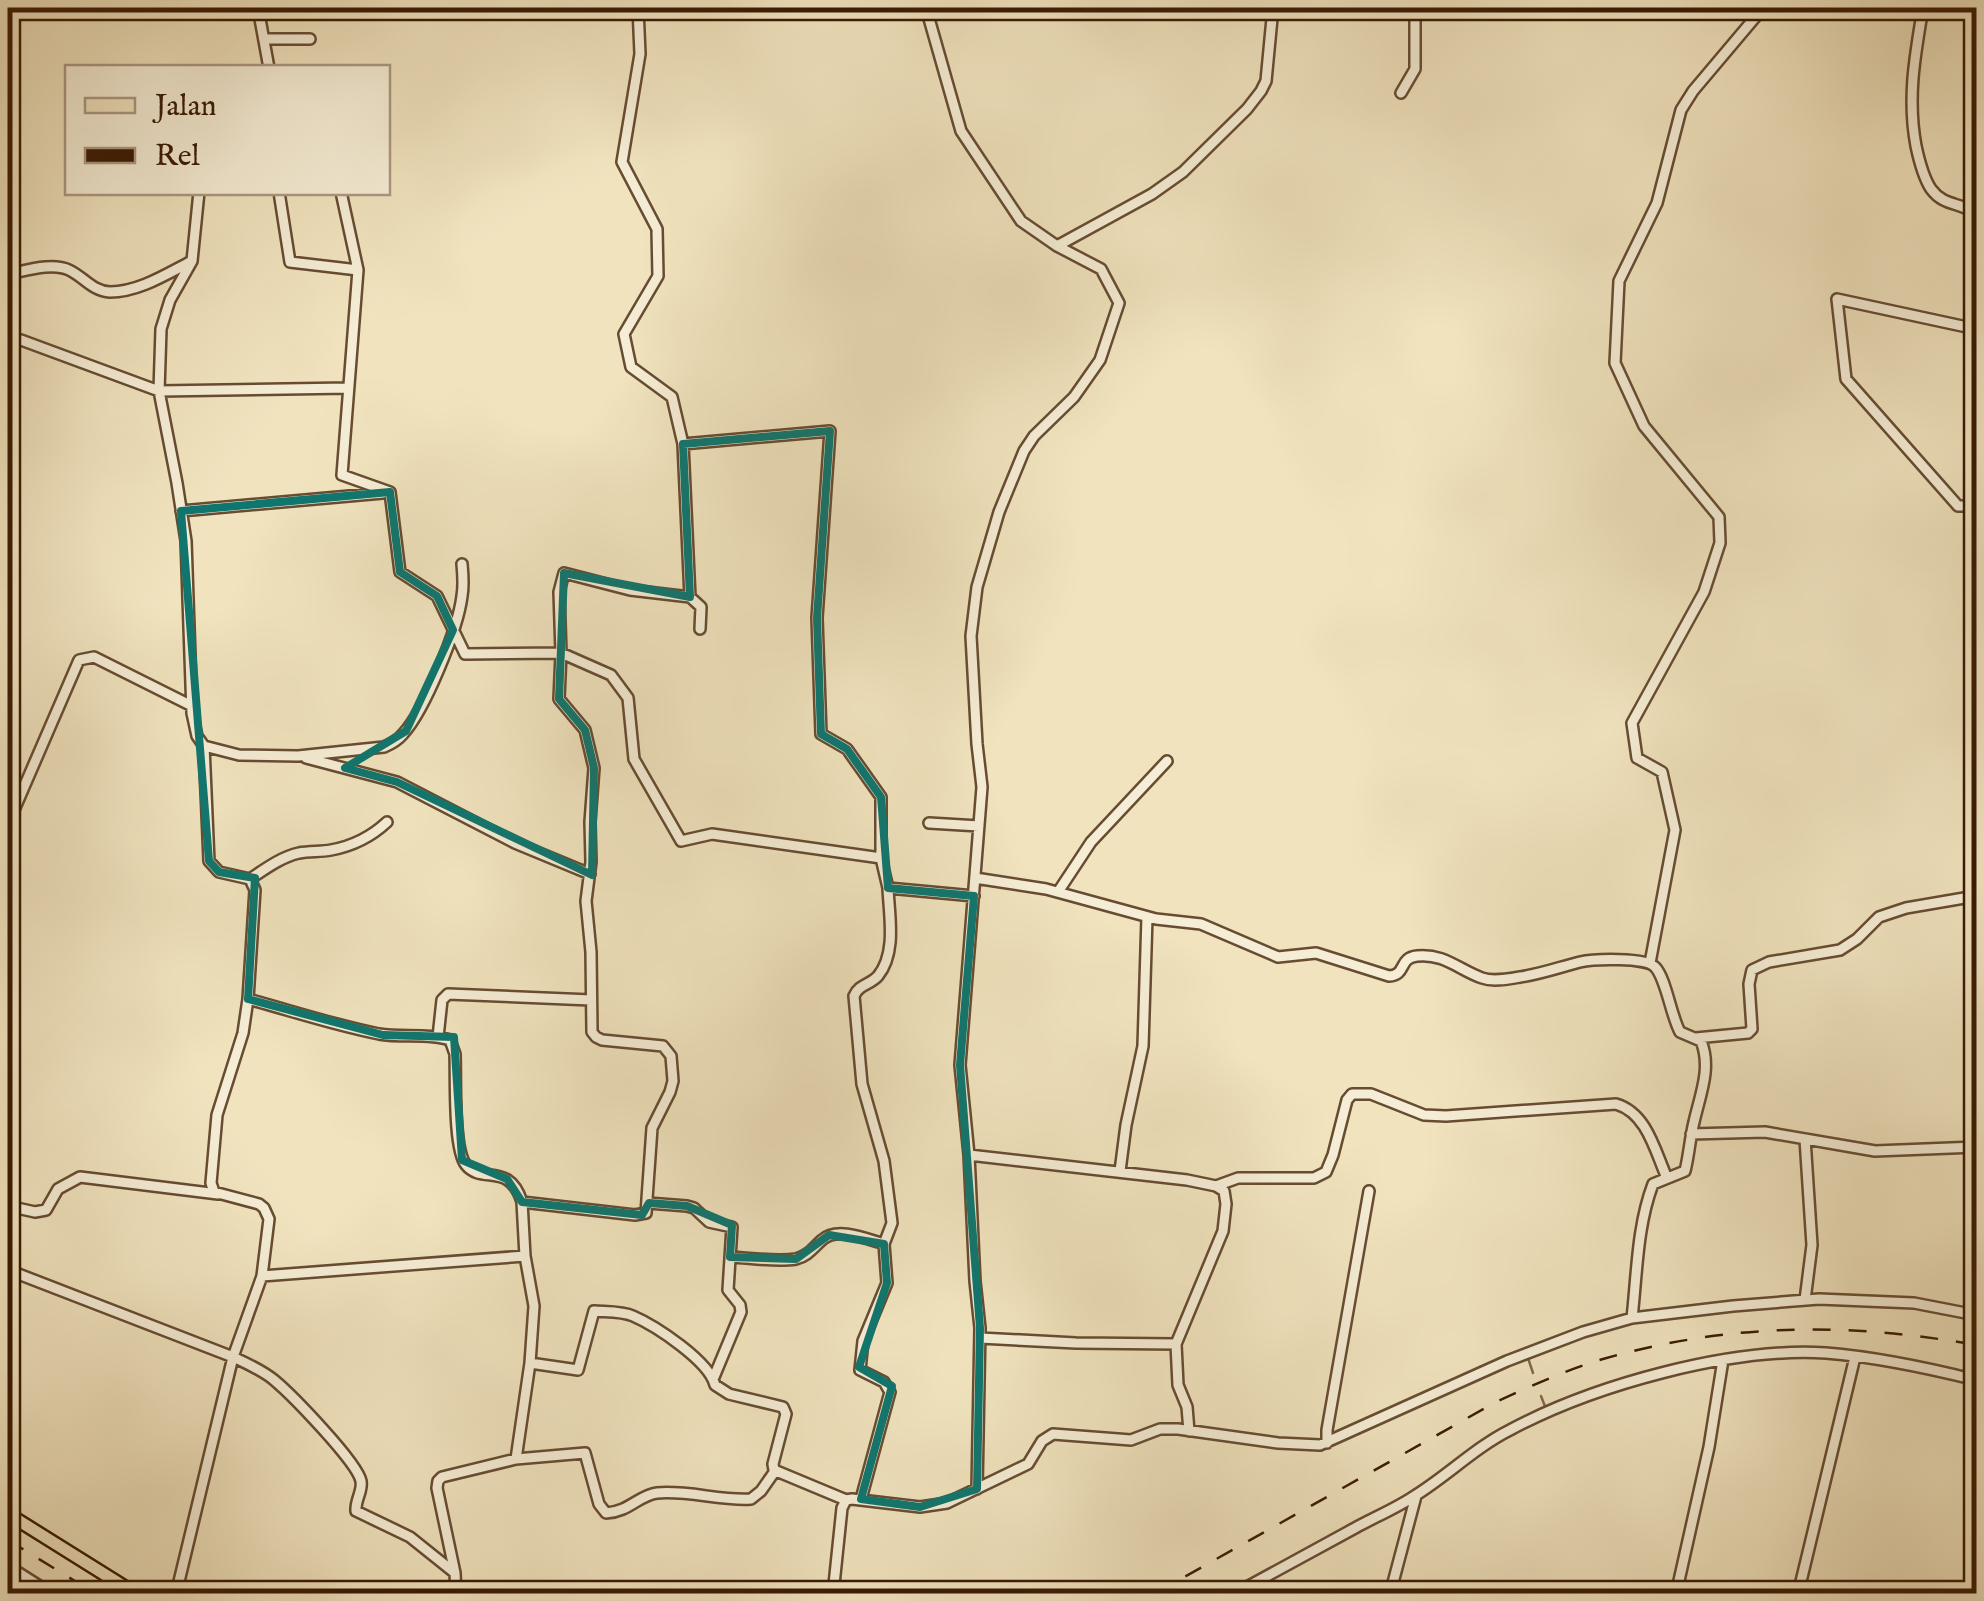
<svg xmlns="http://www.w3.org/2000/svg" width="1984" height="1601" font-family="'IM FELL English',serif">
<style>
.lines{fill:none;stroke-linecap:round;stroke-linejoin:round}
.stream{stroke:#826a4e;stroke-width:2.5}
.minor-casing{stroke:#674c32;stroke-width:14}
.major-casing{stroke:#391a04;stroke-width:16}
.minor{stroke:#f5edd5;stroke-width:9}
.major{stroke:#f0e3be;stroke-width:11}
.rail{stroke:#391a04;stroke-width:2.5;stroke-dasharray:18 18;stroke-linecap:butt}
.marked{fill:none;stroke:#0f766e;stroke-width:8;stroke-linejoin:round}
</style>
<rect width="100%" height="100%" fill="#f0e3be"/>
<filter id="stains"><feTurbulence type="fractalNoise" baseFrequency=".002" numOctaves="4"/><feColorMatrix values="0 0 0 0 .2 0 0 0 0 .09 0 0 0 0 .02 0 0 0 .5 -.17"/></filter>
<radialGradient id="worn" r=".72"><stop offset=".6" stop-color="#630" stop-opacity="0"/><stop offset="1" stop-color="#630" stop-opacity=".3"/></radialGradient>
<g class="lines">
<!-- stream -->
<path class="stream" d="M1527,1355L1533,1373
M1541,1396L1546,1409"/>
<defs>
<path id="minor" d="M258,8L269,68
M638,8L640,54L622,162L657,229L658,276L624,334L631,367L672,397L683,444
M926,8L961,131L1021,221L1057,246L1101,269L1119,303L1100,360L1074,397L1034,436L1024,451L999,512L977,587L971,636L977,744L982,787L960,1065L969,1155L975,1281L980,1328L977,1489
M1923,8C1915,55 1907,98 1916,146C1919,160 1923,177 1931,189C1945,208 1962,201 1976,215
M265,39H310
M1401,93L1415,69V8
M279,192L290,262L358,270
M341,192L358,270L342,475L390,492L400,572L437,596L465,654L561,653L559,699L585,730L594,768L590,822L591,862L586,901L591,952L592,1032L596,1037L602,1040L663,1046L671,1056L673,1081L670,1092L652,1128L646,1213L635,1215L522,1202
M1057,246L1152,194L1183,172L1247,109L1261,91L1266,81L1273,8
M8,274C25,271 52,262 69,270C84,277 92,291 110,292C138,292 165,275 190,262
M1976,329L1837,299L1846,379L1958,506H1976
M8,342L21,340L159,391L348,388
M181,511L383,493
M690,597L683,444L830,431L817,618L821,734L847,749L881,797V858
M700,629L701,607L690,597L630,590L564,573L559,592L561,653L611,675L628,698L634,759L681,841L712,834L881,858L888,888
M204,746L239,755L298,756L384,747C391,744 398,740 403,734C425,710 458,629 462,596C464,585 463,575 462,564
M306,758L397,782L515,843L590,874
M929,823L979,826
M8,824L79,660L94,657L192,706
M975,878L1046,889L1156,919L1201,924L1278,957L1316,953L1389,976C1407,975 1398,958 1417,956C1444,953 1459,970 1482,978C1493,982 1508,979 1520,977C1541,974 1560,967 1580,962C1593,959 1646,957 1655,967C1666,978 1671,1016 1680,1032L1701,1041C1712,1068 1700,1095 1694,1122C1690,1138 1689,1155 1685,1171L1653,1184C1637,1226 1637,1274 1632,1318
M250,879C265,869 281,857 299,853C310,851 321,852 331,850C353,846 371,837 387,822
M1058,892L1091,842L1167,761
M8,902L12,963L8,966
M1650,963L1675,830L1662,772L1637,758L1632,723L1704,592L1720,543L1719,517L1644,426L1615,363L1619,281L1657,203L1681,110L1693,91L1763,8
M248,999C292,1011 334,1025 379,1034C402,1038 428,1033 450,1040L455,1054C456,1077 453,1149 466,1165C482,1185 509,1161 522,1202L525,1256L534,1306L530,1363L516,1459
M438,1037L442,1000L448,994L591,1000
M1696,1038L1748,1033L1752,1029L1749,984L1752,970L1769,962L1840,950L1857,939L1879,917L1906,908L1976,896
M1691,1134L1765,1132L1875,1151L1976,1147
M969,1155L1187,1180L1216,1186L1224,1191L1226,1204L1223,1231L1176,1344L1178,1385L1187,1407L1189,1431
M1120,1171L1126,1125L1143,1046L1147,917
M1216,1186L1238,1178H1314L1326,1172L1333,1155L1347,1100L1352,1094H1371L1424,1115L1446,1116L1616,1104C1647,1113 1655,1151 1667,1178
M648,1203L687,1206L694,1208L709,1222L732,1227L728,1290L740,1305L741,1312L714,1377
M8,1206L35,1212L46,1210L58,1189L80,1177L218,1194
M730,1257C751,1258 775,1262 796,1259C808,1256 813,1248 822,1240C837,1226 867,1239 884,1244
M8,1270L233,1357C248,1364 262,1370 274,1380C292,1395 357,1462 361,1481C363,1491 355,1500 356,1511L410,1537L455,1573
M262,1276L525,1256
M1805,1300L1812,1245L1805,1139
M980,1338L1076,1343L1176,1344
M530,1363L578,1370L594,1311C606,1312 622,1311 633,1316C656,1326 709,1361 715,1385L729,1394L783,1407L786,1414L773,1464L774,1470L846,1500
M1327,1443V1430L1369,1191
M861,1499L890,1392L884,1382L860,1370L863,1341L887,1283L884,1244L892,1223L884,1161L862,1084L854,996C859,984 870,985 878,976C897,953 889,915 888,888L974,896
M8,1566L52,1594
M176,1594L233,1357L262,1276L269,1219L264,1208L259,1204L214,1192L211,1183L217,1115L243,1033L248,999L255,890L250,879L219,872L209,861L204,746L197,736L192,713L186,541L177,483L159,391L161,329L170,300L192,261L199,192
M456,1594L455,1573L437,1488L438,1481L442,1477L516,1459L585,1453L599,1504L606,1513C629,1512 639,1495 657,1493C688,1490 720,1501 751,1499L761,1491L775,1471
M833,1594L842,1508L846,1500L852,1499L920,1507L947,1503L1028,1464L1042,1441L1053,1434L1131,1440L1160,1429H1178L1278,1443L1320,1445L1507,1361L1583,1332L1632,1318L1733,1306L1819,1299L1914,1303L1976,1315
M1234,1594C1275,1572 1315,1550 1355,1528C1375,1517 1397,1508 1416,1495C1448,1475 1476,1447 1510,1430C1594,1385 1731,1347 1826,1353C1876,1357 1928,1368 1976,1380
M1390,1594L1416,1496
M1676,1594L1709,1447L1723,1360
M1798,1594L1855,1357"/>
<path id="major" d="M8,1514L136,1594"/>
</defs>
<!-- minor casing -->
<use href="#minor" class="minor-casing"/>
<!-- major casing -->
<use href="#major" class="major-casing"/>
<!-- minor -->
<use href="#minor" class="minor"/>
<!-- major -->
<use href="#major" class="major"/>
<!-- rail -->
<path class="rail" d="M8,1540L96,1594
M1154,1594L1496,1402C1531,1386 1566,1370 1603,1359C1729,1323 1848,1322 1976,1345"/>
</g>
<!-- marked area -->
<path class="marked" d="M830,431L817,618L821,734L847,749L881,797L888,888L974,896L960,1065L980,1328L977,1489L920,1507L861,1499L892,1386L859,1367L887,1283L884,1244L829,1235L796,1259L730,1257L732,1225L687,1206L649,1203L642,1215L522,1202L507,1179L462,1160L454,1037L383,1035L248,999L255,878L219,872L209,861L181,511L390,492L400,572L437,596L453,630L406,731L345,768L397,782L592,875L594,768L585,730L559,699L564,573L690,597L683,444Z"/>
<!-- margin -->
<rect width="1984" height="1601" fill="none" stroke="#f0e3be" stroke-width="40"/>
<rect x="10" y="10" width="1964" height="1581" fill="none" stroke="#391a04" stroke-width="5"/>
<rect x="20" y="20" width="1944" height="1561" fill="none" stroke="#391a04" stroke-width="2.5"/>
<!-- legend -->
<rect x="65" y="65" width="325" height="130" fill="#f5edd5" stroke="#aa9981" stroke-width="2.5"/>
<rect x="85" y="98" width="50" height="15" fill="#f0e3be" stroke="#aa9981" stroke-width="2.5"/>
<text x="155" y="115" font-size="30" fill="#391a04">Jalan</text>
<rect x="85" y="148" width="50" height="15" fill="#391a04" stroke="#aa9981" stroke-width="2.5"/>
<text x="155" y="165" font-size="30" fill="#391a04">Rel</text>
<rect width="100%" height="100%" filter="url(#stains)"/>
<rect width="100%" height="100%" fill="url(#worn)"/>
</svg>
